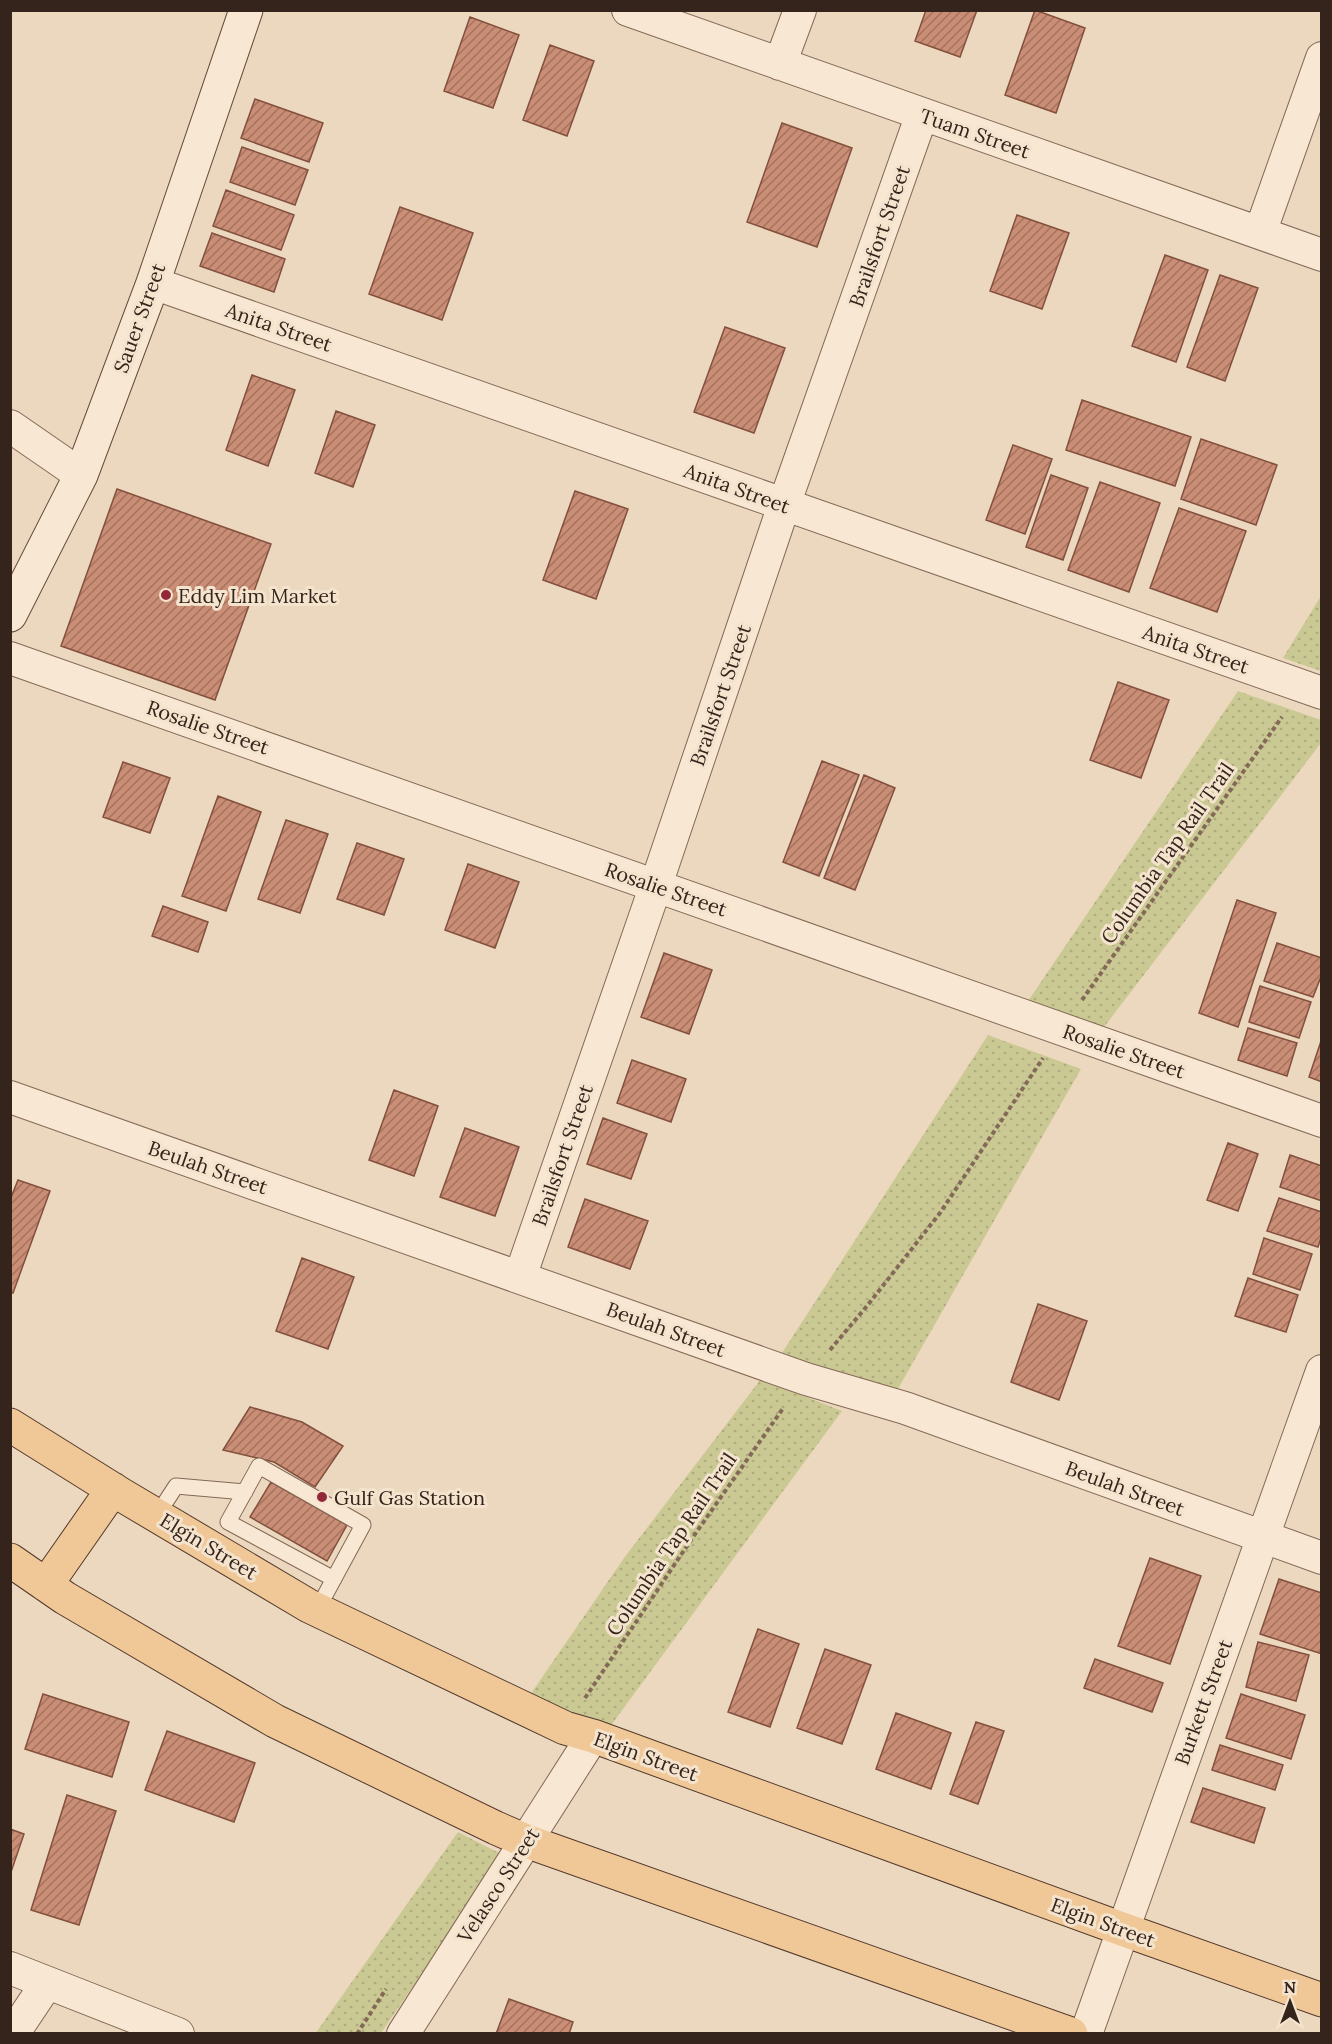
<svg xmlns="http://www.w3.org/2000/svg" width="1332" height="2044" font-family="Lora,serif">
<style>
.grass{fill:url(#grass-dots)}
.building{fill:url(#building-hatch);stroke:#83503e;stroke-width:1.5}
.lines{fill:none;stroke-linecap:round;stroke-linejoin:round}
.lane-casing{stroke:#846958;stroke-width:17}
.street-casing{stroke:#846958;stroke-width:34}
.secondary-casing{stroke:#664b3b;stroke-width:35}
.primary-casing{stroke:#52392c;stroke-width:35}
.path{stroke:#846958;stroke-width:4;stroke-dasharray:4.5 3;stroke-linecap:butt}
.lane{stroke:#f8e7d2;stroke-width:15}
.street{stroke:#f8e7d2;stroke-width:32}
.secondary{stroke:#f8e7d2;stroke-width:33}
.primary{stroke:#f0c796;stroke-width:33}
.poi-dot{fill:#922939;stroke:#f4e4ce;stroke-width:2}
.labels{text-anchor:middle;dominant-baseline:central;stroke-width:6;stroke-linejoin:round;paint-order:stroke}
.street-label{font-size:20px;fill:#34241c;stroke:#f4e4ce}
.poi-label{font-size:20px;fill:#34241c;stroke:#f4e4ce;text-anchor:start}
</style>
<defs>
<pattern id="grass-dots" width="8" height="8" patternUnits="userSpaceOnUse" patternTransform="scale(1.5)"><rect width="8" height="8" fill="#cac993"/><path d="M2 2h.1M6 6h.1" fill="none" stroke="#aeac7e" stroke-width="1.8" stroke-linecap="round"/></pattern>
<pattern id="building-hatch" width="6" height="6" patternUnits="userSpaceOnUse" patternTransform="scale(1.5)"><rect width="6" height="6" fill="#ca8d75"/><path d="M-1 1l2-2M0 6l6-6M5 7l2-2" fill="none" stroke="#a5735f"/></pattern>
</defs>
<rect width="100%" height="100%" fill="#ecd8bf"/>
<!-- grass -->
<path class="grass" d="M1321,596V671L1283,658Z
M1238,691L1321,720V743L1104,1027L1026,1004Z
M988,1035L1081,1069L895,1394L780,1356Z
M761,1379L842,1411L609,1728L530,1695L624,1558Z
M458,1832L503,1855L381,2033L315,2034Z"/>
<!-- building -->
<path class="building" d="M926,10H977L960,57L915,41Z
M1035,10L1085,28L1056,113L1005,95Z
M470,17L519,35L493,108L444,91Z
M550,45L594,61L567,136L523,120Z
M255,99L323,123L309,162L241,138Z
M782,123L852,148L817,247L747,222Z
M242,147L308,170L295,205L230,182Z
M226,190L294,215L281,250L213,226Z
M400,207L473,233L442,320L369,294Z
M1017,215L1069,233L1042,309L990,291Z
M212,233L285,259L274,292L200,266Z
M1165,255L1208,270L1176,362L1132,346Z
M1220,275L1258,288L1225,381L1187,367Z
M725,327L785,348L754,433L694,412Z
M252,375L295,390L268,466L226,450Z
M1082,400L1191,437L1175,486L1066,450Z
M336,411L375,425L353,487L315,473Z
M1201,439L1277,465L1256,525L1181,499Z
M1013,445L1052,459L1025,534L986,520Z
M1051,475L1088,488L1063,560L1026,547Z
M1100,482L1160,503L1129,592L1068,570Z
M117,489L271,544L215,700L61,646Z
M575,491L628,509L596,599L543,580Z
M1179,508L1246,531L1217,612L1150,588Z
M1118,682L1169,700L1141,778L1090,760Z
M822,761L859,775L819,876L783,862Z
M123,762L170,778L150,833L103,817Z
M864,775L895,788L855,890L824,878Z
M218,796L261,812L226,911L182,896Z
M286,820L328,834L300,913L258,899Z
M357,843L404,859L384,915L337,899Z
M468,864L519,882L495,948L445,930Z
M1237,900L1276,913L1238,1027L1199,1013Z
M163,906L208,922L198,952L152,936Z
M1277,943L1322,958V974L1313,997L1264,981Z
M664,953L712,970L689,1034L641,1017Z
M1260,986L1311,1002L1299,1038L1249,1022Z
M1248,1028L1297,1043L1287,1076L1238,1060Z
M1322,1038V1082L1309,1077Z
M632,1060L686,1079L671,1122L617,1103Z
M394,1090L438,1106L414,1176L369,1160Z
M603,1118L647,1134L631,1179L587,1164Z
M465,1128L519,1147L495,1216L440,1197Z
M1228,1143L1258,1154L1238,1211L1207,1200Z
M1290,1155L1322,1166V1201L1280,1187Z
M18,1180L50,1191L13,1293L10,1292V1200Z
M1279,1198L1322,1212V1235L1318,1247L1267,1231Z
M585,1199L648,1221L630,1269L568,1247Z
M1264,1238L1312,1254L1300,1290L1253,1274Z
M302,1258L354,1277L328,1349L276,1331Z
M1248,1278L1298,1295L1286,1332L1235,1316Z
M1038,1304L1087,1321L1059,1400L1011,1382Z
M250,1407L302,1422L343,1446L315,1487L274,1462L223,1450Z
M271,1482L347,1525L327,1561L250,1517Z
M1150,1558L1201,1576L1170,1664L1118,1646Z
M1279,1579L1322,1593V1654L1260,1634Z
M758,1629L799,1644L770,1727L728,1712Z
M1258,1642L1309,1655L1296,1701L1246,1687Z
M825,1649L871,1665L842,1744L797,1728Z
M1095,1659L1163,1683L1152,1712L1084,1688Z
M43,1694L129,1722L112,1777L25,1749Z
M1241,1694L1305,1715L1291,1759L1226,1738Z
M896,1713L951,1733L931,1789L876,1769Z
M976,1722L1004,1731L978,1804L950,1794Z
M167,1731L255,1763L234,1822L145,1790Z
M1220,1745L1283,1765L1275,1790L1212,1770Z
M1203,1788L1265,1808L1254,1843L1191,1822Z
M67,1795L116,1811L79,1925L31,1910Z
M10,1829L24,1834L10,1875Z
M509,1999L573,2022L569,2034H496Z"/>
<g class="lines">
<defs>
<path id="lane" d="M157,1515L176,1486L245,1492
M317,1610L363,1525L259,1466L228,1522L334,1579"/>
<path id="street" d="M628,10L1322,255
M780,64L800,10
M1260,233L1322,58
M153,283L1322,693
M10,426L81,475
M10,658L1322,1121
M10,1097L806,1379L905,1408L1322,1558
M520,1277L656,885L784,505L922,114
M10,1968L178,2034
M13,2034L47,1983
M403,2034L593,1736
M1086,2034L1322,1371"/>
<path id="secondary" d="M10,615L81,475L153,283L246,10"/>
<path id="primary" d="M10,1425L122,1495L309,1606L565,1728L593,1736L1122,1929L1322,2000
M10,1560L65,1598L275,1721L496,1828L526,1841L1071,2034
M46,1585L113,1489"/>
</defs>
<!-- lane casing -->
<use href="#lane" class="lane-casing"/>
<!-- street casing -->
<use href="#street" class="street-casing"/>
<!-- secondary casing -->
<use href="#secondary" class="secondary-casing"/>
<!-- primary casing -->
<use href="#primary" class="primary-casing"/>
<!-- path -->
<path class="path" d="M1082,1000L1282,717
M830,1350L867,1306L940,1213L1043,1058
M585,1698L693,1537L784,1407
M357,2034L386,1989"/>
<!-- lane -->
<use href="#lane" class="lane"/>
<!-- street -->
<use href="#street" class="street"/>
<!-- secondary -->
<use href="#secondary" class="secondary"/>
<!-- primary -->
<use href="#primary" class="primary"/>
</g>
<!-- markers -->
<g class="poi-dot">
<circle cx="166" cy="595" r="6"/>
<circle cx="322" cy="1497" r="6"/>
</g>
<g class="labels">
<!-- street labels -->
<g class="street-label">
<text transform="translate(975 133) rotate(19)">Tuam Street</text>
<text transform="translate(879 236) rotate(-71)">Brailsfort Street</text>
<text transform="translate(139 318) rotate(-70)">Sauer Street</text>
<text transform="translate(279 327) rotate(19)">Anita Street</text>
<text transform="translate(737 488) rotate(20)">Anita Street</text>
<text transform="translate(1196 649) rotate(19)">Anita Street</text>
<text transform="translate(720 695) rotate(-71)">Brailsfort Street</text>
<text transform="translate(208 727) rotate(19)">Rosalie Street</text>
<text transform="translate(1167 853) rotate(-55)">Columbia Tap Rail Trail</text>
<text transform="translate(666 889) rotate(19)">Rosalie Street</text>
<text transform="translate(1124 1051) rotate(19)">Rosalie Street</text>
<text transform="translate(562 1155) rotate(-71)">Brailsfort Street</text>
<text transform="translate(208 1167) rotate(19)">Beulah Street</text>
<text transform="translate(666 1329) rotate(20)">Beulah Street</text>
<text transform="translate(1125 1488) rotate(20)">Beulah Street</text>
<text transform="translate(671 1544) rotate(-56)">Columbia Tap Rail Trail</text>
<text transform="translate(209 1546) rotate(31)">Elgin Street</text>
<text transform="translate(1203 1702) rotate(-70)">Burkett Street</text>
<text transform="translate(646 1756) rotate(20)">Elgin Street</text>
<text transform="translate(498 1885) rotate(-57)">Velasco Street</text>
<text transform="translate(1103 1922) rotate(20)">Elgin Street</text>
</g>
<!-- poi labels -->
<g class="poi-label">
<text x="178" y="595">Eddy Lim Market</text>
<text x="334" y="1497">Gulf Gas Station</text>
</g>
</g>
<!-- border -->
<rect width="1332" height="2044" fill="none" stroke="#34241c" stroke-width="24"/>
<!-- north arrow -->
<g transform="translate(1290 2002)" stroke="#f4e4ce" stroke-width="4.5" paint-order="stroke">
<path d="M0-4.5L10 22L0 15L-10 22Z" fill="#34241c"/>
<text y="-9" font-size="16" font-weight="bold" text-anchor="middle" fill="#34241c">N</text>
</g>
</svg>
